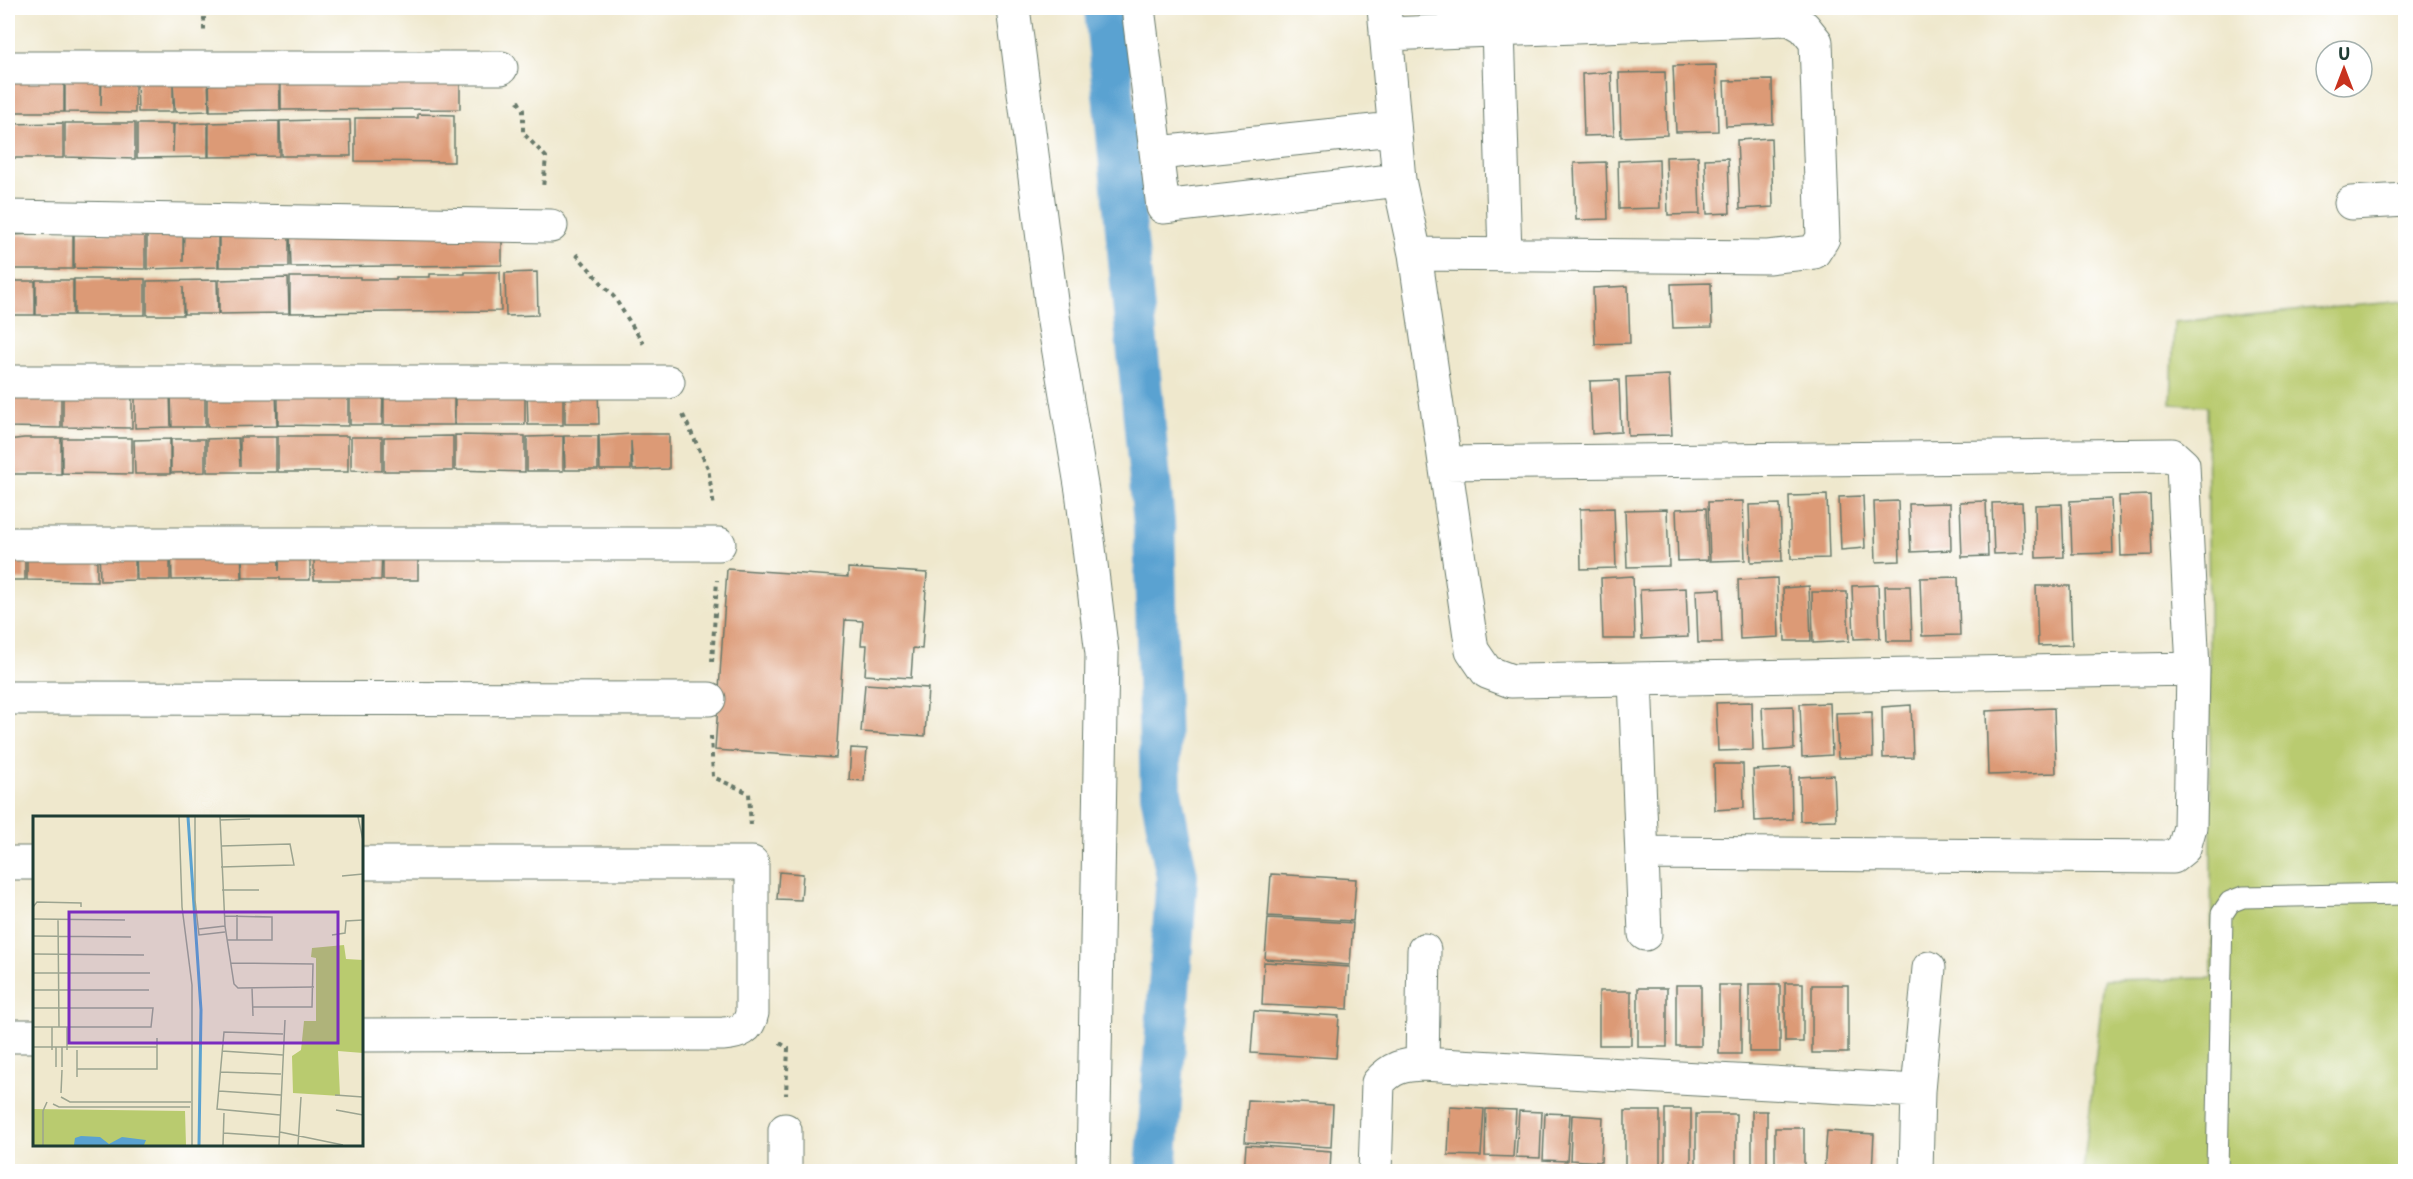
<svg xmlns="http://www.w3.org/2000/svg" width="2413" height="1179" font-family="'Playpen Sans',sans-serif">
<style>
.green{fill:#b9cb6f;stroke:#6c8452;stroke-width:1.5}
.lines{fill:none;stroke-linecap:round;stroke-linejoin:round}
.canal{stroke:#5aa2d1;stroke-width:42}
.building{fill:#dc9a76}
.lane-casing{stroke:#68796a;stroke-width:23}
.street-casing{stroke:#68796a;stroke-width:35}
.secondary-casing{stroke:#68796a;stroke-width:35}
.path{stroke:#68796a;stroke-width:4;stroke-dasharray:4.5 4.5;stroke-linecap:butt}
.lane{stroke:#fff;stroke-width:21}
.street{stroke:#fff;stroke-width:33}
.secondary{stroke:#fff;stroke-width:33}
.inset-river{fill:none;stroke:#5aa2d1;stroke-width:3}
.inset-road{fill:none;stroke:#9ca490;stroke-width:1.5}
.view{fill:#7b2cbf;fill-opacity:0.15;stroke:#7b2cbf;stroke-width:3}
.inset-edge{fill:none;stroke:#1f3d34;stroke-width:3}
</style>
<rect width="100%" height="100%" fill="#fff"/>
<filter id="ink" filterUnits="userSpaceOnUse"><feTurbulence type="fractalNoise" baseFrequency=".0167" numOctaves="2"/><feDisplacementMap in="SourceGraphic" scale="12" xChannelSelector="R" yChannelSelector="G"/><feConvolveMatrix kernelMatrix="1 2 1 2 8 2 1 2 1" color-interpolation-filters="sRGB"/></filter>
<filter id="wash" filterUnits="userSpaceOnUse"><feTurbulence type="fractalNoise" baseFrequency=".008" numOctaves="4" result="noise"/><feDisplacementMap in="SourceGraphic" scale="24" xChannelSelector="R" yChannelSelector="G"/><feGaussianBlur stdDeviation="1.35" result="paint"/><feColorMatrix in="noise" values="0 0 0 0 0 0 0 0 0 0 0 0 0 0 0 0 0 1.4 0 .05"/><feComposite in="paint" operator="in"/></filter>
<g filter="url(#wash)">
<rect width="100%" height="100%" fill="#efe8cd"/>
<!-- green -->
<path class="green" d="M2405,301V1171L2083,1172L2104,980L2212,978L2207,406L2171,404L2174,322Z"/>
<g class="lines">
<!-- canal -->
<path class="canal" d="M1105,8L1154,523L1161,793L1177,876L1156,1172"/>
</g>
<g id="blocks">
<!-- building -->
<path class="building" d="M1716,65L1718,131L1676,132L1673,66Z
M1611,72L1614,135L1584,136L1582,74Z
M1665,72L1667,135L1621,137L1619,73Z
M281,75L460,78V109L281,110Z
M65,76H101V106L102,77H135V113L65,112Z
M279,76L280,110L210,111L209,78Z
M64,77V112H8V78Z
M137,78H208L209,111L175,112L173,84V112H138Z
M1772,80L1773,124L1726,126L1724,81Z
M418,114L454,115V162L355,161V118H418Z
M316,120H350L351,156H281L280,121Z
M279,121V156L209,157V123Z
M63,123V158H8V124Z
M65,123H135V159L65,157Z
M208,123V157L137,158V124H173V152L174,124Z
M1771,138L1773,207L1740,209L1737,140Z
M1698,156L1700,214L1668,215L1666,157Z
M1728,158L1730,213L1707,214L1705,159Z
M1659,159L1660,208L1619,209L1618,161Z
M1606,162L1608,219L1576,220L1574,163Z
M502,226V265L291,267L290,231Z
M289,232V267H219V234Z
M73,233V269H8V235Z
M74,233H145V269L74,268Z
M183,234V262L184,234H218V267L147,269V235Z
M465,272H500L501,311L290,313V277H360V279H396V277H430V274H465Z
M537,272L538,315L506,316L505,273Z
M288,278L289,313L219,314V280Z
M74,279H145V315H74Z
M36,280H73V315H36Z
M217,280L218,314H184L183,287V315H147V281Z
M8,281H35V315H8Z
M1711,283L1712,327L1673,328L1671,284Z
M1628,286L1630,343L1595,344L1593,288Z
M1669,375L1672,435L1628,436L1626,377Z
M1619,380L1621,432L1592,434L1590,381Z
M455,389L525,390V425H455Z
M348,390V426L278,425V391Z
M454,390V425H384V391Z
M276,391L277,426L207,427V393Z
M350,391H383L382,425H350Z
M527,391H563V425H528Z
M565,391H598L599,424H565Z
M63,392L132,393V428L63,427Z
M61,393V428L8,427V394Z
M170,393L171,427L135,428V394Z
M171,393H205V427H172Z
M632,434H669V469L633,470L631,441V470H600L599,436Z
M455,435L525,436V472L455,470Z
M278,436H348V472H278Z
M453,436V471H384V437Z
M563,436V471H527V437Z
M564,436H598V470H565Z
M240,437H276V472H207V439L238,438L240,466Z
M351,437H382V471L351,470Z
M24,438H61V474H8V440Z
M62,438H132V474L62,473Z
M170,439V474H135L134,440Z
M171,439H205V472L171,473Z
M1827,495L1829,558L1791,559L1789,496Z
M2150,495L2152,555L2121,556L2119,496Z
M1863,496L1865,548L1841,550L1839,497Z
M2111,499L2113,553L2072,554L2070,501Z
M1743,501L1745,560L1710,561L1708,502Z
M1898,501L1900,561L1876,562L1874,502Z
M1986,501L1988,556L1962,557L1960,502Z
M2022,502L2024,553L1994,554L1992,503Z
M1950,503L1951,550L1911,552L1909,504Z
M1780,504L1782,561L1751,562L1749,505Z
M2062,504L2064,557L2036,558L2035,505Z
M1614,508L1616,568L1581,569L1580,509Z
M1706,508L1708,560L1678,561L1676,509Z
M1667,509L1669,566L1627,567L1625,510Z
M242,543H278L279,571L280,547H310V580H280V578H243Z
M241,544L242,579L172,580L171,546Z
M27,545L97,546V581L27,580Z
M383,545H418V580H383Z
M8,546H25V580H8Z
M99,546H135V580L100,581Z
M136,546H170V580H137Z
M382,546L381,580H314V547Z
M848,568L927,573L922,649L913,648L911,678L865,675L867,645H861L863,621L845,620L836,758L715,750L727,569L848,577Z
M1633,576L1635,639H1603L1601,578Z
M1958,577L1960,635L1922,636L1920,578Z
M1777,578L1779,637L1740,639L1738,580Z
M1878,585L1880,638L1854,639L1852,586Z
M1809,586L1811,641H1785L1783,588Z
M1885,586H1910L1912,641H1887Z
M2036,586H2070L2072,645L2038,646Z
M1686,588L1688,637L1642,639L1640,590Z
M1720,589L1722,643H1698L1696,590Z
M1812,592H1847L1849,641L1813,643Z
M865,684L928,688L925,736L861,732Z
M1752,702L1753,750L1718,751L1716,703Z
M1830,703L1832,755L1802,757L1800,704Z
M1911,705L1913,757L1883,758L1882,707Z
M1793,706L1794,749L1764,751L1762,707Z
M2054,708L2056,773L1988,775L1986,711Z
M1872,712L1873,757L1838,758L1836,713Z
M851,748L867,749L864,781L849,780Z
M1714,764H1743L1744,808L1715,810Z
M1791,768L1792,819L1755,821L1753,770Z
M1834,775L1836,820L1800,821L1799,777Z
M779,872L803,874L801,900L777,899Z
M1271,874L1356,879L1353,921L1268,916Z
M1268,918L1353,923L1350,965L1265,959Z
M1264,962L1350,967L1348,1009L1262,1005Z
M1785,983H1803V1042H1785Z
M1749,984H1780V1052H1749Z
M1676,985H1701V1046H1676Z
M1719,985H1741V1054H1719Z
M1812,985H1848V1053H1812Z
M1638,988H1667V1047H1638Z
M1599,991H1631V1045H1599Z
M1254,1011L1339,1016L1336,1058L1251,1053Z
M1248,1100L1333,1105L1331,1147L1245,1142Z
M1450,1107L1484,1109L1481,1156L1448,1155Z
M1486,1109L1516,1110L1513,1157L1485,1156Z
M1665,1109H1691V1172H1665Z
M1519,1111L1542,1112L1540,1158L1516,1157Z
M1625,1111H1660V1172H1625Z
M1752,1111H1767V1172H1752Z
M1545,1113L1570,1114L1567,1161L1543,1160Z
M1696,1114H1736V1172H1696Z
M1572,1115L1603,1117L1601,1162L1570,1160Z
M1775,1128H1804V1172H1775Z
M1827,1131L1874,1134L1872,1172H1824Z
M1246,1145L1331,1151L1330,1172H1244Z"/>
</g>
</g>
<g filter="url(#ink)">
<use href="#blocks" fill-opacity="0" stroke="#68796a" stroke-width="1.5"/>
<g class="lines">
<defs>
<path id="lane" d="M2217,1172L2222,914L2230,902L2243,897L2406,894"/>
<path id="street" d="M1138,8L1163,207L1399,180
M1384,8L1399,180L1415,254L1472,650L1487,672L1511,681L2193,669
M1498,29L1505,254
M1386,34L1790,19L1804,27L1816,42L1823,238L1814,252L1768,257L1415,254
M8,68H501
M1158,153L1393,129
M2351,203L2406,200
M8,217L551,226
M8,382H668
M1445,463L2172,455L2183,465L2193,669L2190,827L2184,848L2173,857L1642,853
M8,544H719
M1635,679L1645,934
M8,698L709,699
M8,863H34
M362,863H752V1013C749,1029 739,1033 723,1034L362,1035
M8,1036H34
M1422,1064L1424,950
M785,1172V1130
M1375,1172L1378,1083C1392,1067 1403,1065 1422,1064L1918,1091
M1916,1172L1918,1091L1929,968"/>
<path id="secondary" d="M1013,8L1053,316L1082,491L1102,654L1093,1172"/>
</defs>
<!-- lane casing -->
<use href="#lane" class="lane-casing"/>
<!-- street casing -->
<use href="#street" class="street-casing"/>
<!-- secondary casing -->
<use href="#secondary" class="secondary-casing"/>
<!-- path -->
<path class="path" d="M204,8V31
M518,101L523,110V133L546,157L543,188
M576,254L614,297L645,346
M683,415L708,468L714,507
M712,662L717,580
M711,736L713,777L749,793L751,827
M780,1043L788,1048L786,1095"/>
<!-- lane -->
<use href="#lane" class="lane"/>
<!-- street -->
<use href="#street" class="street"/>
<!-- secondary -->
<use href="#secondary" class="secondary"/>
</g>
</g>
<!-- overview -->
<g transform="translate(33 816)">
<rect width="330" height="330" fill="#efe8cd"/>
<path d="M311,129L313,143L330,144V237L305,235L307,280L260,277L259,240L268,234L271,205H283V142L278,141L279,132ZM0,293L152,295L153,329H0Z" fill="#b9cb6f"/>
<path d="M48,320L67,321L76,328L89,321L113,324L111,329H41L42,322Z" fill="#5aa2d1"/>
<path class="inset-river" d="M155,1L168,194L166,329"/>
<path class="inset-road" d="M146,1L149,91L159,169V329M162,1V84L166,119L192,116M187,1L192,110L201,168L205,172L281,171M325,1L330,24M187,4L217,3M188,30L257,28L261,49L188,51M309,60L330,58M189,74H226M0,91L4,86L48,87V91M204,99V124M191,100L239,101V124H194M0,103L92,104M25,103L26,211M166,113L192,110M299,119L312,117L313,105L330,104M0,120L98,121M0,138L111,139M198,147L280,148L279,191H220M0,157H117M219,172L220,200M0,174H116M0,192H120L118,211H0M34,211V234M0,231H124M23,231V251M29,231V251M19,234V211M44,234V261M189,235L250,239M44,253H124V222M187,256L248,258M186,275L248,279M28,277L29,254M302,279L330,281M28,281L37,286H158M20,288L26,291H157M303,294L330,299M247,299L184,293L191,216L250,218M247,316L310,329M191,317L246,321M10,329V295L14,286M190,329L191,297M246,329L252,204M265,329L268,281"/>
<path class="view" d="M36,96H305V227H36Z"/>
<rect width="330" height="330" class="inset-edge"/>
</g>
<!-- margin -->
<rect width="2413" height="1179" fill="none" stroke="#fff" stroke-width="30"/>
<!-- north arrow -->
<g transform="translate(2344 69)"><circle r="28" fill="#ffffff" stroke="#a5b1ae" stroke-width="1.5"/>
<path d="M0-4.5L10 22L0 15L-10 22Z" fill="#c8321e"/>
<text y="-9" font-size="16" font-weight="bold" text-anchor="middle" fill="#1f3d34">U</text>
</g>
</svg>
